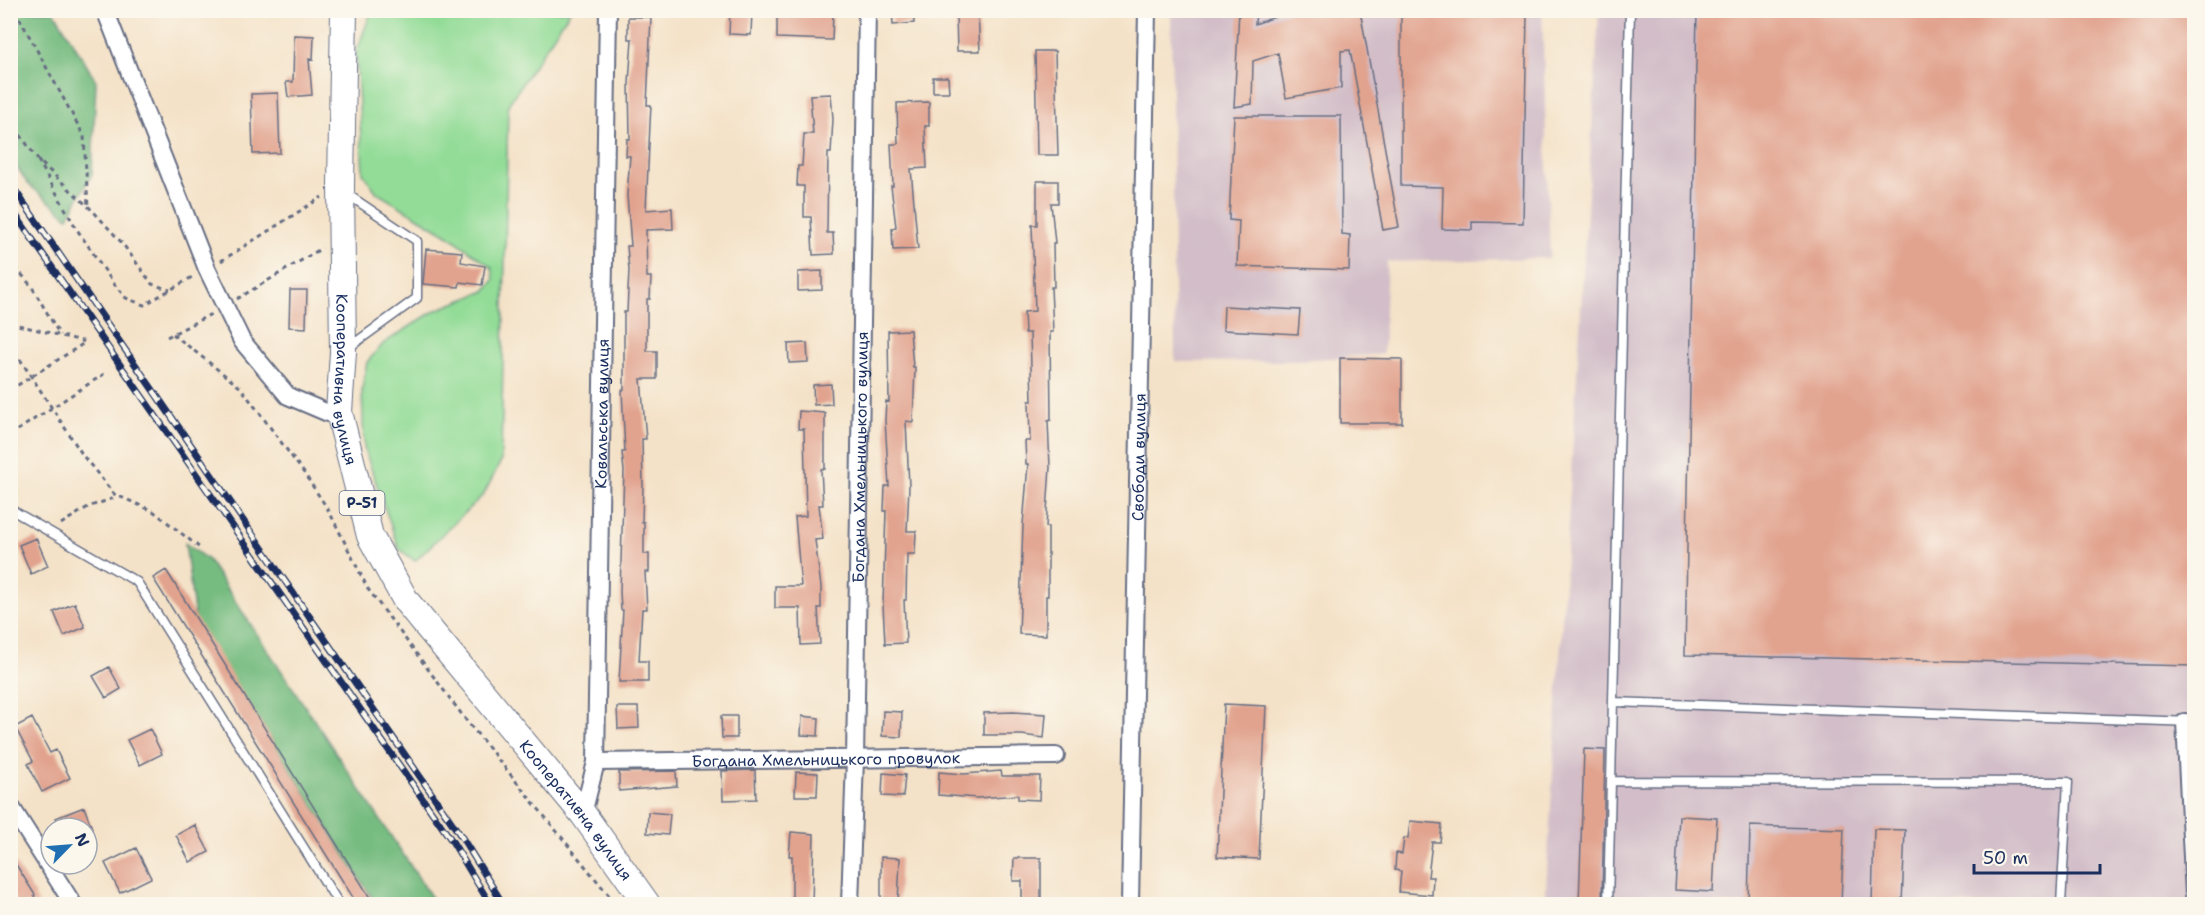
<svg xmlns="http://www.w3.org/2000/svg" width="2205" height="915" font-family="'Shantell Sans',sans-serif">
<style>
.industrial{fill:#d2bdc8}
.green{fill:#93dc97;stroke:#57867a;stroke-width:1.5}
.forest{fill:#76bc80;stroke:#48766f;stroke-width:1.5}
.building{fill:#e1a38e}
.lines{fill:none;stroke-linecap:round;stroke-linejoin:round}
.lane-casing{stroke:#676e83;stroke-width:11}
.street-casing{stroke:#676e83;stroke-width:20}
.primary-casing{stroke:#676e83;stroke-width:28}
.path{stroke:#676e83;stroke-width:3;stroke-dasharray:4.5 4.5;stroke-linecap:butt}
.lane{stroke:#fff;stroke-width:8}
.street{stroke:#fff;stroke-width:16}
.primary{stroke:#fff;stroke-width:26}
.rail-casing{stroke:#1b2f5e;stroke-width:7}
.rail{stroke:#fbf7ec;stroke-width:4.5;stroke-dasharray:14;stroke-linecap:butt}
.labels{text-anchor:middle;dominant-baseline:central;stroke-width:6;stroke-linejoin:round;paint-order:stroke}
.shield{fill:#fbf7ec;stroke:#5e6b89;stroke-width:1.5}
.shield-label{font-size:15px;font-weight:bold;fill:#1b2f5e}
.street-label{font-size:16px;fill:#1b2f5e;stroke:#fbf7ec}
</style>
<rect width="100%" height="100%" fill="#fbf7ec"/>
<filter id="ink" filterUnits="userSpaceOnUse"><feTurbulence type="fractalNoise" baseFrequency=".0167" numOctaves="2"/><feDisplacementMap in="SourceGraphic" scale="12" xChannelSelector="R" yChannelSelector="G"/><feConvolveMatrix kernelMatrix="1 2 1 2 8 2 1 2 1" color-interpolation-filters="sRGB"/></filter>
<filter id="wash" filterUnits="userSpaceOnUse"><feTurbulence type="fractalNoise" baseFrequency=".008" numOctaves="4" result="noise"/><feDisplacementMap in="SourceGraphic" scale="24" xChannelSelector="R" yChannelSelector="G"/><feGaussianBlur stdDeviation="1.35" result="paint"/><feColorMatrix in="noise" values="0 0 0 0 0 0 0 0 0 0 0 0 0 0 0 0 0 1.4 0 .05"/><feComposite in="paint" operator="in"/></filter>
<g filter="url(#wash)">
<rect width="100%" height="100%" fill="#f4e2c8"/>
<!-- industrial -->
<path class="industrial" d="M1171,11H1542L1550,258L1387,262L1383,354L1290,361L1175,362Z
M1599,11H2194V904H1545Z"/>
<!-- green -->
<path class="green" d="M402,10L570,11L508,105L501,461L484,494L415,561L399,549L364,448L362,389L367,362L384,343L434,311L485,291L494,280L492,268L486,263L449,236L377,193L363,173L356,53L371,12Z"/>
<!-- forest -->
<path class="forest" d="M10,11H54L96,81L92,174L68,217L28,184L11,158Z
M185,543L208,560L436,904H376L195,620Z"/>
<g id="blocks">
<!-- building -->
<path class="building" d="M730,10H752L751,35L729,34Z
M892,10H913L914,23L893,25Z
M1239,10H1256L1255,24L1295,10H1360L1399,227L1383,230L1350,50L1341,51V88L1286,98L1278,53L1253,61L1252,104L1234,107Z
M1401,10H1477V13L1527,14L1523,223L1472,222V230L1442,229L1443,187L1401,186Z
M1697,10H2194V666L1685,655Z
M777,11L833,13L832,40L777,38Z
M978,14L980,51H957L956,15Z
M628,17H651L647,105H651L650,124L646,210L672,208L673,229L646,230L647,277H651L650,299H647V351H657V379H641L646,439H642L643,485L642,522H644V554H649V572H645L647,609H642L639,661H648V682H619L623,610H621L620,591L624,471L622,452H625L622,390H624V312H627L629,270L627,246H631L627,195L630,156H626L627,139H630L629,83L632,39H628Z
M294,35L314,36L313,60L309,59L312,95L288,97L286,82H293Z
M1035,51H1055L1058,155H1037Z
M933,77H948L949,92H933Z
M278,93L280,153L253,154L251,94Z
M831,94L833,119L831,153H828L827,233H833L834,254L813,255L811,217H804V186H797L798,166H802L804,134H813L810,95Z
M929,102V126H925L927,168L911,169L918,249L893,250L892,228L896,227L891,186H893L891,144H898L897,103Z
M1234,116H1341L1342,234L1350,235L1349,270L1237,266L1239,221L1229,220Z
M1037,181H1058V203H1051L1055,243H1053L1054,287H1051L1053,332H1050L1051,420L1048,421L1050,467L1046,527H1048V596H1046V635L1019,634L1023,525L1028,464H1026L1025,441H1030L1029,401H1032L1030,333H1025L1024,312L1035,311L1032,225H1037Z
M426,249L462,252L461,262L485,266L482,285L460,282L459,287L423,284Z
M822,271V290L798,291V272Z
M290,290H307L306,328L289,327Z
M1224,306L1300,310L1298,334L1223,330Z
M910,330L913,367H915L913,422L906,421L909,486L907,531H916L915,554H907L906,600H904L906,643L885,644L883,604L886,511H884L885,486H889L885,420L886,401L889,402L888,331Z
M807,343L808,362L789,363L788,344Z
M1340,358L1402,359V423H1340Z
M831,384L832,404L814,405L813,385Z
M799,411L825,413V469H821L823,505H819L823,539L815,540L821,587V608H818L820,644L801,645L800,608H775V586H801L795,517L806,516L804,429H798Z
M36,538L48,566L31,574L19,545Z
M166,570L374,904H357L153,578Z
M75,603L85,627L64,636L54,612Z
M109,667L121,689L106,698L93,676Z
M1224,704L1266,706L1259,859L1217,857Z
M617,707H638L639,728L618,729Z
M883,711L902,712L901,737L882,736Z
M1013,712L1046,714L1044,738L1022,735H984V713Z
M721,716H737V738H722Z
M802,716L819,718L818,736L801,735Z
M32,718L50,753L56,750L70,778L42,792L28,764L33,761L15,727Z
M150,729L162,754L140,765L127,740Z
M1584,749L1605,750L1602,904H1579Z
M755,770L756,799L723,800L722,771Z
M676,771L677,786L619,791V772Z
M1001,771L1002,776H1040L1039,800L1018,799V795L978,798L938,795L939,772L964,774Z
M796,772L818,773L817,796H795Z
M883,773L905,775L903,797L882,796Z
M84,807L92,828H60L56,818Z
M648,812L670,814L668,835L647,833Z
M1679,816L1717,818L1713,892L1675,890Z
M1410,821L1442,824L1440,842H1432L1428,877H1433L1432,895L1399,892L1401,871L1395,870L1396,853L1402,854L1404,838H1408Z
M195,825L209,852L190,862L176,835Z
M1750,826L1844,829L1841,904H1748Z
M1874,829L1905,830L1902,904H1872Z
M791,832L814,834L812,904H792V856H789Z
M136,848L151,878L120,893L105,863Z
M10,855L35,895L34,896L39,904H18L10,894Z
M881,857L900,858L898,904H881Z
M1014,858H1041V904H1022V881H1013Z"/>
</g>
</g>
<g filter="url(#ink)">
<use href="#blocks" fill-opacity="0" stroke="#676e83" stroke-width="1.5"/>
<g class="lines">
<defs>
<path id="lane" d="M347,194L417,241V298L348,348
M10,509L137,582L339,904
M1613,702L2194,722
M1611,781L2068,782L2061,904
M1608,904L1630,10"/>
<g id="street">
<path d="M105,10L207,269L242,341L288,396L328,413L339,412"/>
<path d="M2185,722L2194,895"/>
<path id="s1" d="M596,762L1056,756"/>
<path d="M10,805L73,904"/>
<path id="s2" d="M583,814L596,762L608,10"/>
<path id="s3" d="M850,904L855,759L867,10"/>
<path id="s4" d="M1130,904L1147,10"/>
</g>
<g id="primary">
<path id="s5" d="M344,10L341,185L343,352L339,412L370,536L406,601L583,814L647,904"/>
</g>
</defs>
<!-- lane casing -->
<use href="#lane" class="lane-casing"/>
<!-- street casing -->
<use href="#street" class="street-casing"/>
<!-- primary casing -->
<use href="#primary" class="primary-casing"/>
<!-- path -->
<path class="path" d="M15,10L84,136L88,207
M10,120L38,160L93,211L122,243L152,284L170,290
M38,160L76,228L114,284L126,298L144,305L194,276
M10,260L32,287L60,335
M221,261L322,197
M237,299L322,248
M10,323L86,342
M173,334L241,388L304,473L329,511L368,589L466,720L616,904
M167,337L211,314
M10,344L84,457L114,494L153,511L200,548
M10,390L86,342
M10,435L104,374
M61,524L88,507L117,497"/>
<!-- lane -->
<use href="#lane" class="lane"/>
<!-- street -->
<use href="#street" class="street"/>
<!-- primary -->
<use href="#primary" class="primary"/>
<defs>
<path id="rail" d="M10,183L461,836L503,904
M10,207L452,841L490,904"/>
</defs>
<!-- rail casing -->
<use href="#rail" class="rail-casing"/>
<!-- rail -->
<use href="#rail" class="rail"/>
</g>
</g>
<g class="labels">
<!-- shield labels -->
<rect class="shield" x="339.5" y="491" width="45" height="24" rx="4.5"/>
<g class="shield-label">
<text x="362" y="503">Р-51</text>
</g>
<!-- street labels -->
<g class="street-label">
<text stroke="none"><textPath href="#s5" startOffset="370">Кооперативна вулиця</textPath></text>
<text stroke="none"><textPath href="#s2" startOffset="402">Ковальська вулиця</textPath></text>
<text stroke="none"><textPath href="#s3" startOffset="447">Богдана Хмельницького вулиця</textPath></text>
<text stroke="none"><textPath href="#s4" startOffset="447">Свободи вулиця</textPath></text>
<text stroke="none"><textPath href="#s1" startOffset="230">Богдана Хмельницького провулок</textPath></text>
<text stroke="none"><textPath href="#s5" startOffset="874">Кооперативна вулиця</textPath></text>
</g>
</g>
<!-- margin -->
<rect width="2205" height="915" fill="none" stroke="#fbf7ec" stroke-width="36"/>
<!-- north arrow -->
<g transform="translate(69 846) rotate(65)"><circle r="28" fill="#fbf7ec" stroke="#a1a7b3" stroke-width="1.5"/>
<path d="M0-4.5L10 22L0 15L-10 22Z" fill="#1f6fb2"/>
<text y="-9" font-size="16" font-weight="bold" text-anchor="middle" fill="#1b2f5e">N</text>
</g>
<!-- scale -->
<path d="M1974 864v9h126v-9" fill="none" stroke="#1b2f5e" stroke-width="3"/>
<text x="1983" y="864" font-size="18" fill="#1b2f5e" stroke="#fbf7ec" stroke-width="4.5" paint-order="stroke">50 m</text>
</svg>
